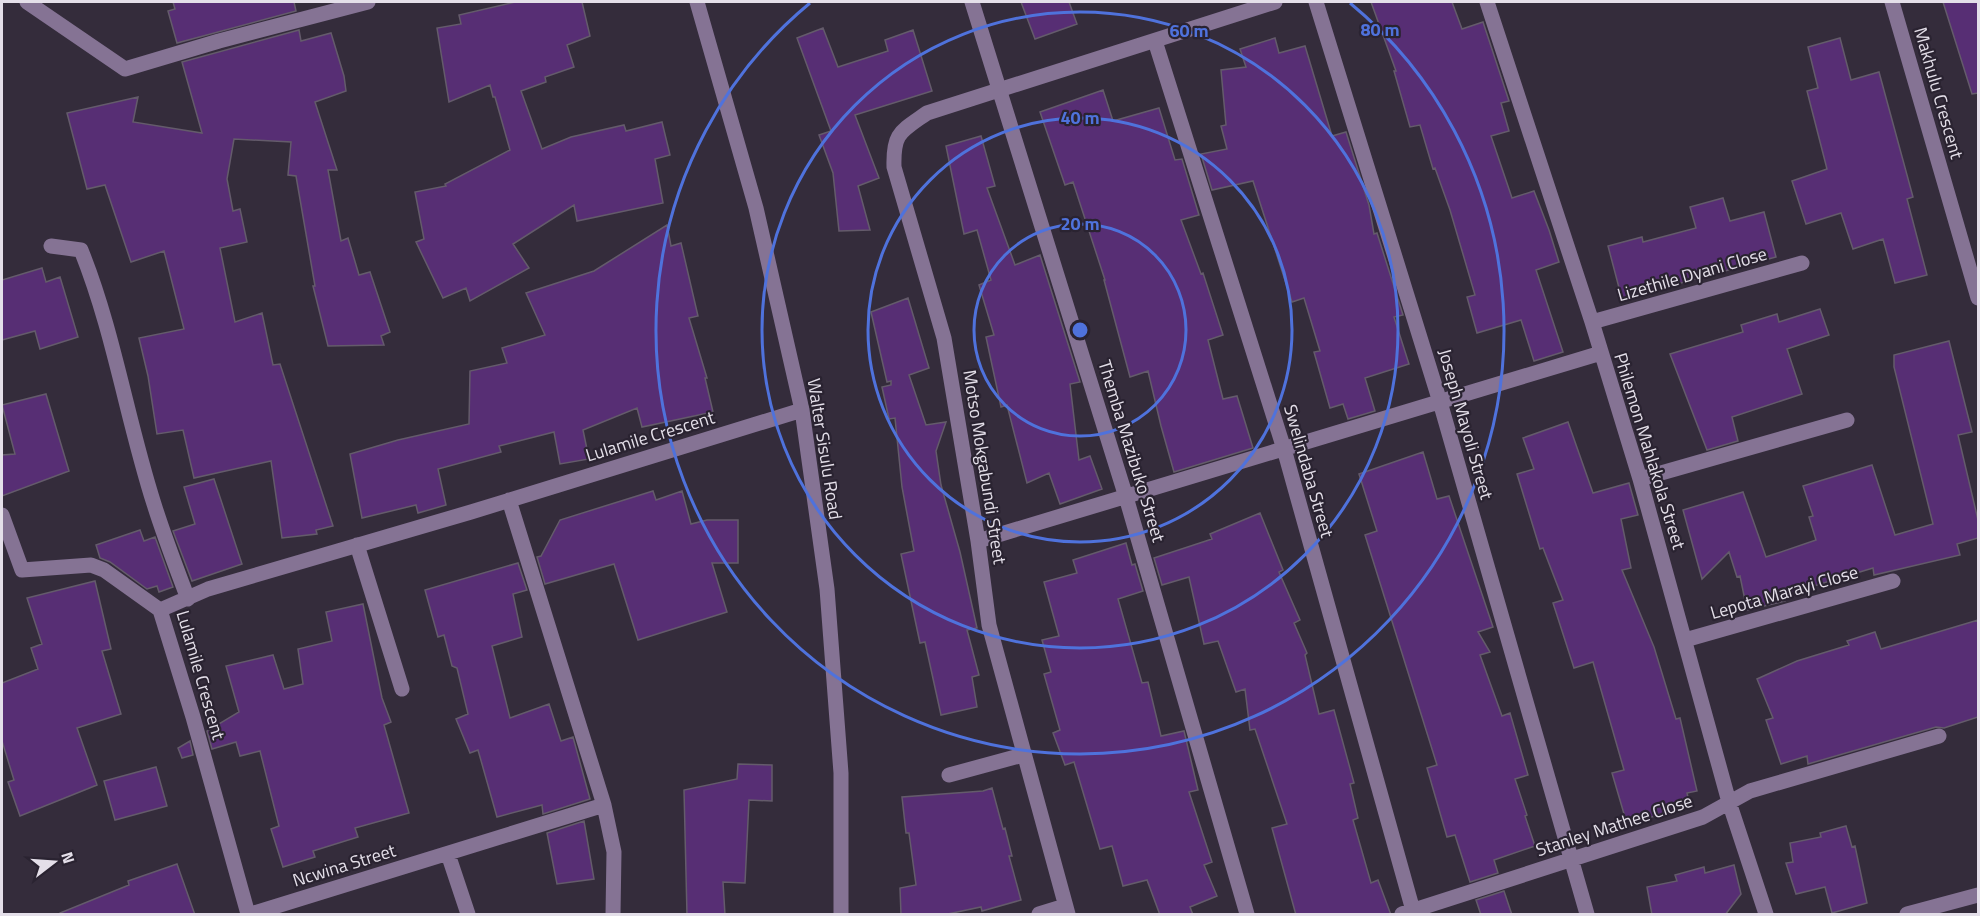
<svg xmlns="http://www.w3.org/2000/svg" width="1980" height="916" font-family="'Titillium Web',sans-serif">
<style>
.building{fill:#572e74;stroke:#645b6b;stroke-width:1.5}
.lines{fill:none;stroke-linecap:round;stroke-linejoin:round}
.minor{stroke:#857394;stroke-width:15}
.ring{fill:none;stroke:#4f72dc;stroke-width:3}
.labels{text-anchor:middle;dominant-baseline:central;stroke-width:4.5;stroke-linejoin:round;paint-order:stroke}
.street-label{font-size:18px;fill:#e4dfe9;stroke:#2a2331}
.centre{fill:#4f72dc;stroke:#2a2331;stroke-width:3}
.ring-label{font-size:18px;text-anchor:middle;font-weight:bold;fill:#4f72dc;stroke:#2a2331;stroke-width:4.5;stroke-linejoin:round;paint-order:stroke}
</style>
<rect width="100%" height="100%" fill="#342c3b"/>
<!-- building -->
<path class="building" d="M173,2H294L296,11L177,43L168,11L175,9Z
M515,2H582L590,36L567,45L574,67L545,77L546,82L521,91L542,149L571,137L624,125L626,131L662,122L670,155L655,159L663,203L577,221L574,205L513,244L529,268L470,301L466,288L443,298L416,242L424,239L415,192L446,186L445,184L510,150L495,97H493L490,85L449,102L437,28L461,24L459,15Z
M1021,2H1069L1077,24L1035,39Z
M1371,2H1452L1462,29L1483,22L1509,101L1501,103L1509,131L1491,136L1512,198L1534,191L1549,230L1559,262L1536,270L1563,352L1534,361L1521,320L1477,333L1467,297L1475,295L1450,210L1435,168L1433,169L1420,125L1410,127L1394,71H1396Z
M1943,2H1978V93L1972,94Z
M823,28L838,67L888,51L885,40L913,30L932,91L855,115L879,178L858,186L870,230L839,231L833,173L819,135L831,131L797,38Z
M299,30L301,41L331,33L344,76L346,91L315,102L337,170H328L341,241L348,238L359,275L370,272L390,332L381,336L384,345L328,346L313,286H315L296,176L288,175L291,142L234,139L227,179L233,211L240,209L247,242L220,248L235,322L262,313L273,365L280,364L333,526L316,530L317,534L282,538L271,461L194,478L183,430L157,434L148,376L139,338L184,329L164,251L131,262L105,185L87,189L67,113L138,97L133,122L202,133L182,62Z
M1275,38L1279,53L1305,46L1332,136L1346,132L1369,205L1374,234L1377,233L1403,315L1394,317L1409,364L1365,378L1375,411L1348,419L1343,404L1330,408L1314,352L1320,351L1304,298L1292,302L1253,181L1212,190L1201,154L1227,149L1221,126L1226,125L1221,70L1246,67L1240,49Z
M1840,38L1851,80L1879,72L1913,197L1907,199L1927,275L1895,283L1883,239L1853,249L1841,213L1806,224L1792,181L1827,169L1807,91L1818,88L1808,47Z
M1103,90L1113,121L1159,108L1175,160L1182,159L1199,215L1181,220L1201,274L1203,273L1223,335L1208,340L1223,399L1237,396L1253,448L1174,472L1161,426L1148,371L1130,377L1104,280H1105L1073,182L1065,185L1040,112Z
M981,136L995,186L987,188L1015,265L1040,255L1080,382L1070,384L1079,460L1090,456L1102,489L1060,504L1049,473L1027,483L1007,405L1001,407L986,337L994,335L979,285L991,280L977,230L964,234L946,146Z
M1723,198L1730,221L1764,212L1776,257L1622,299L1608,246L1642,237L1643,242L1696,228L1690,207Z
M667,225L671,246L681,243L698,316L689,318L707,378H705L713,412L642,427L637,408L583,430L589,459L560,464L554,432L499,446L501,452L438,469L446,505L418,513L416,505L362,518L350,454L398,440L469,424L470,371L507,363L502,348L545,335L526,293L594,271Z
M42,268L46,282L60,277L78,337L40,349L35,331L2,340V280Z
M908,298L929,368L909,375L926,425L946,422L936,451L941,485L960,552L977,628L967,630L979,675L972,677L977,707L941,715L925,642L920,643L901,554L914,551L902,487L895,418L889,419L882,387L891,385V381L887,382L871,312Z
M1820,309L1829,335L1787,349L1802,394L1732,417L1738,441L1707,450L1670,354L1743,332L1741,325L1777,314L1779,322Z
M1949,341L1972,432L1958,435L1978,520V538L1957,544L1960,555L1874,575L1873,568L1784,595L1785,601L1747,610L1740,576L1737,577L1729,552L1702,579L1683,510L1743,492L1766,557L1816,540L1809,517L1813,516L1803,486L1872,465L1895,535L1933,524L1894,367V355Z
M46,394L69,471L2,496V455L15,454L2,405Z
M1568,422L1593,493L1629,483L1638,515L1621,519L1631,568L1622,570L1654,647L1676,719L1680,718L1697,791L1687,793L1690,806L1627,824L1612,773L1624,770L1593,662L1574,668L1553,603L1563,600L1543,548L1540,549L1517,474L1534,469L1523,438Z
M1423,452L1437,499L1449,496L1493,627L1478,632L1490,652L1480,655L1502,716L1510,713L1528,775L1515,779L1527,815L1525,816L1535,846L1494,860L1498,873L1470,882L1455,835L1447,837L1427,768L1437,765L1365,535L1377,531L1359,474Z
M214,479L242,564L192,581L173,531L195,524L184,487Z
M653,491L656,500L682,491L691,524L707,520H738V563H712L727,612L638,640L614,564L545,584L537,557L541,556L560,520Z
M1260,513L1283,570L1279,572L1300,620L1294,623L1307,653L1305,655L1319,714L1334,710L1354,783L1350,784L1358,818L1353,820L1371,883L1378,880L1391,915H1296L1272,828L1287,824L1255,729L1250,730L1245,689L1236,692L1218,641L1204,644L1189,577L1162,585L1154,558L1212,539L1210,534Z
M140,530L144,541L155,537L173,587L159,592L157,586L147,589L110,562L100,558L96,545Z
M1126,543L1132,565L1135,564L1143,591L1118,599L1142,683L1148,682L1161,736L1184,731L1198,790L1189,792L1212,862L1204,865L1217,896L1190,907L1193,915H1160L1147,880L1123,886L1112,846L1100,849L1074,762L1065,765L1053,733L1060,730L1044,674L1051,672L1042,640L1059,636L1044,582L1077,573L1073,560Z
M518,563L527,590L513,594L522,637L492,646L510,718L549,704L561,741L573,737L590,799L543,814L542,805L497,817L478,750L470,753L456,719L468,714L457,668L452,666L444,635L438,637L425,590Z
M95,581L111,649L102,651L121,714L77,728L97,785L20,816L8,782L14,780L2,741V683L38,669L31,648L42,644L27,598Z
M363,604L382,698L391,722L384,725L409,813L355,828L358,837L313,851L315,857L283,867L271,829L279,826L260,751L240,756L236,742L212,749L207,731L239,712L226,666L273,655L284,689L303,684L298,649L332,641L326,612Z
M1978,620V717L1944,728L1936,727L1808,764L1807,756L1781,764L1766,720L1773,718L1757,679L1797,661L1849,645L1847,641L1875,632L1881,649Z
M190,741L193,755L182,758L178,748Z
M738,764L772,765V801L749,800L745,883L723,882L725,915H687L684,790L737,779Z
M156,767L167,806L115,820L104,781Z
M992,788L1003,829L1005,828L1012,856H1009L1021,900L982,911L981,907L943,915H901L900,888L916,885L909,833H906L902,797L983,791Z
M584,821L594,879L557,884L547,833Z
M1846,826L1852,847L1855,846L1867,903L1832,913L1825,887L1796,894L1786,863L1793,862L1790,843L1821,837L1820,833Z
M177,864L195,915H60V913L129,885L128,881Z
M1734,865L1741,894L1725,915H1652L1647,887L1677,881L1675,875L1704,867L1705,873Z
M1504,891L1512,915H1481L1476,900Z"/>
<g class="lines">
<!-- minor -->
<path class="minor" d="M27,2L125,69L219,41L368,2
M697,2L756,208L802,410L827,589L841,773V914
M972,2L1126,497L1247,914
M1316,2L1440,402L1587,914
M1487,2L1592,322L1640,479L1729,802L1766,914
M1892,2L1978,298
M1155,41L1284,449L1414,914
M51,246L81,250C114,332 127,420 154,504C164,536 176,567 188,599
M1592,322L1802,263
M1640,479L1847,420
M509,500L604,805L614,852L613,914
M2,515L22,570L91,565L104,570L160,610
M978,541L1601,353
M357,545L402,689
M1685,640L1893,581
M949,775L1023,755
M448,854L468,914
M248,914L193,717L160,610L208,589L471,512L802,410
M251,914L604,805
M1039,914L1065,906
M1068,914L989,625L978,541L944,338L894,167C893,133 900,132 927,113L1275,2
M1402,914L1703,817L1750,791L1939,736
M1907,914L1978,895"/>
</g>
<!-- distance rings -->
<g class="ring">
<circle cx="1080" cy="330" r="106"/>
<circle cx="1080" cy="330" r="212"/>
<circle cx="1080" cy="330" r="318"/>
<path d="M1350 3A424 424 0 1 1 810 3"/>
</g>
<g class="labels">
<!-- street labels -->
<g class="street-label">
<text transform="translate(1939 93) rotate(74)">Makhulu Crescent</text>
<text transform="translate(1692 274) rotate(-16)">Lizethile Dyani Close</text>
<text transform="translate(1466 424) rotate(74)">Joseph Mayoli Street</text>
<text transform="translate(650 436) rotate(-17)">Lulamile Crescent</text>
<text transform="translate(825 449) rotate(81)">Walter Sisulu Road</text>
<text transform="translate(1132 451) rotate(73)">Themba Mazibuko Street</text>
<text transform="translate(1650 451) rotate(73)">Philemon Mahlakola Street</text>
<text transform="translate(985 467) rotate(81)">Motso Mokgabundi Street</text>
<text transform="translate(1309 471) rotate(74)">Swelindaba Street</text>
<text transform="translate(1784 592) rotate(-16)">Lepota Marayi Close</text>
<text transform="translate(201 675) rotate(74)">Lulamile Crescent</text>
<text transform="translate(1614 825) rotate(-18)">Stanley Mathee Close</text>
<text transform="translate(344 865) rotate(-17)">Ncwina Street</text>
</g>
</g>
<circle cx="1080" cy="330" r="9" class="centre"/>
<g class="ring-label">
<text x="1380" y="36">80 m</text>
<text x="1189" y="37">60 m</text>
<text x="1080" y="124">40 m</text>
<text x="1080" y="230">20 m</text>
</g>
<!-- border -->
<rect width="1980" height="916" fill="none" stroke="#e4dfe9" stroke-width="6"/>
<!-- north arrow -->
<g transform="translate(54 862) rotate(73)" stroke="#2a2331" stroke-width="4.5" paint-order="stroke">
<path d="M0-4.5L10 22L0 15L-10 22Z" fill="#e4dfe9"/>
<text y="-9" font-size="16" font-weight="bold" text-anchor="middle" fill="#e4dfe9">N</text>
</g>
</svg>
